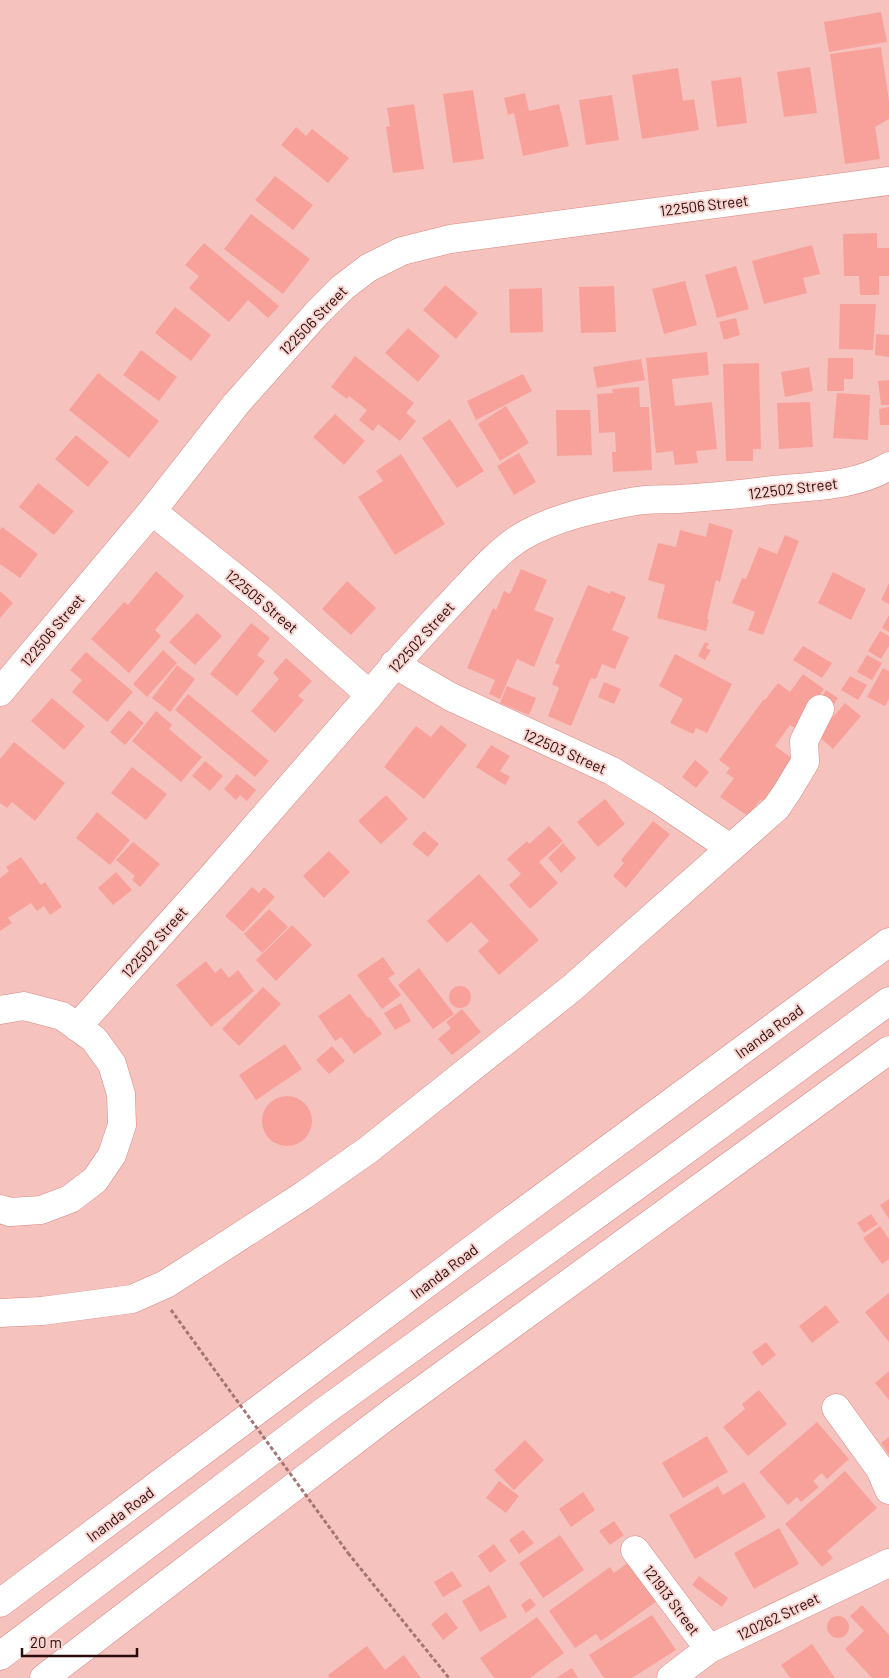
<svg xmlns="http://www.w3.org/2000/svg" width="889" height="1678" font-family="Barlow,sans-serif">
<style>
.building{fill:#f8a19b}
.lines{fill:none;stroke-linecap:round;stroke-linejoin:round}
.minor-casing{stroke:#d98882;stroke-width:29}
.path{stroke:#a17674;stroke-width:3;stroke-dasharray:4 2.5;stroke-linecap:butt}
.minor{stroke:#fff;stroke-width:28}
.path-bridge{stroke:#a17674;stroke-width:3;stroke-dasharray:4 2.5;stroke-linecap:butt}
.labels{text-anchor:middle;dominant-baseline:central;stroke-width:4;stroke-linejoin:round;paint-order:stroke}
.street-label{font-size:15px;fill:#2a0c0c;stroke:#f8d4d1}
</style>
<rect width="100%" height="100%" fill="#f6c2be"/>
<!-- building -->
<path class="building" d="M881,12L887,42L829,52L824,22Z
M881,47L889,101V119L875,127L880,159L845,164L830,54Z
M810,67L817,113L784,117L777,72Z
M678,68L683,101L694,99L699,130L642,139L632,75Z
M741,77L747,123L717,127L711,81Z
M473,90L484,159L453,163L443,94Z
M525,93L529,111L559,104L569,146L523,156L514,113L508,115L504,98Z
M612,95L619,140L586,145L579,100Z
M414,104L424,169L393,173L386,127L390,126L387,108Z
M296,127L306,136L312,129L349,158L328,183L281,145Z
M275,176L313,205L293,230L255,200Z
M251,214L310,259L283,294L224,249Z
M877,233V248H889V276H879V295H860L859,276H844L843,234Z
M204,243L279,306L268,318L248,300L229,322L189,288L199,276L185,265Z
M812,245L820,274L803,278L807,293L764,304L752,261Z
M736,266L749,309L717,318L705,275Z
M685,281L697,325L664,334L652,289Z
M445,285L478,313L456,339L423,310Z
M614,286L616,332L581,333L579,287Z
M542,288L543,332L510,333L509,289Z
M840,304H876L873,350L839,349Z
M175,307L211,335L191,361L155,333Z
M736,318L740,335L724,340L719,322Z
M408,328L440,356L418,382L385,353Z
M876,334L889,335V357L875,355Z
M141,350L177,377L159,401L123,375Z
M707,352L709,375L672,379L675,406L712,402L717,449L696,451L698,463L675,465L673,451L656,453L646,358Z
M355,356L414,403L406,413L416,421L400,441L378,424L373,431L359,420L367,410L349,396L347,399L331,387Z
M828,358H853V379H844V391H827Z
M641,359L645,380L597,388L593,367Z
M759,363L761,449H753V461H726L723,364Z
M809,367L813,391L785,397L781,372Z
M98,373L159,421L129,458L69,410Z
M523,374L532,391L476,420L467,401Z
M889,380V405H881L878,381Z
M639,387L640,407H649L652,470L613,472L612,452H616L615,432L599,433L597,394L613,393L612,389Z
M837,393L870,395L868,440L833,438Z
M810,402L813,447L779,449L777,403Z
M506,406L529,443L500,461L478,424Z
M889,407V425H880L879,409Z
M556,410H590L592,455L557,456Z
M335,414L365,441L344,465L313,437Z
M450,419L484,471L457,488L422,438Z
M76,435L109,462L88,487L55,459Z
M519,453L536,482L514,495L497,466Z
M401,454L445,524L395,555L358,497L383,481L376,471Z
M38,483L74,511L54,535L19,507Z
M709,523L733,530L720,582L716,580L707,619H709L706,631L657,618L665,585L648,580L658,543L676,547L680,530L706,537Z
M2,527L38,554L20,578L0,564V530Z
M785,535L799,541L763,635L748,630L755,612L732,603L742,578L746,579L759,547L777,554Z
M521,569L547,580L534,610L554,618L534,667L517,659L500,699L489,694L495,680L467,668L493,608L496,610L504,591L510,594Z
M156,571L184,596L155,630L161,636L129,673L91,639L124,602L128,605Z
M833,572L866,589L851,620L818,603Z
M347,581L376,608L351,635L322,609Z
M889,583V604L881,600Z
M588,585L610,594L611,591L626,597L612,630L629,637L615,669L602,664L596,679L591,678L571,726L548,716L559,688L552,684L560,665L555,663Z
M0,591L13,603L0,618Z
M197,613L222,636L195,665L169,642Z
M889,615V632L882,628Z
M251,623L270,638L257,655L265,661L237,696L210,674Z
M880,631L889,636V646L881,659L868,651Z
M705,642L709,644L706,648L711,650L705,660L698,656Z
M803,646L832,663L822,678L793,660Z
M163,650L177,663L147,697L133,684Z
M86,652L133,692L107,722L72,692L82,680L70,670Z
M675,654L732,684L707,733L696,728L693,734L670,723L683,699L659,686Z
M867,655L882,663L872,680L857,672Z
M286,658L312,681L298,696L304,700L275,733L251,711L279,679L273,673Z
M177,665L195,679L170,712L152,698Z
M883,668L889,671V699L885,706L867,697Z
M803,674L824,689L795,728L790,725L775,746L797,762L767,804L761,799L748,816L720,797L734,778L726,773L730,768L719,760L764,699L765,700L778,683L790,692Z
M850,676L867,685L858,700L841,690Z
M604,682L621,689L614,704L598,697Z
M507,686L536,698L529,715L500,703Z
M826,690L838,698L830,710L818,702Z
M188,694L269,761L255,777L175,710Z
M52,698L85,726L64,750L31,721Z
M845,703L861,716L833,749L817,735Z
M129,710L144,723L125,745L110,732Z
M156,711L172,725L169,729L202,757L181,782L132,741Z
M441,725L467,745L424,799L384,767L416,726L431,737Z
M14,742L65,783L35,821L12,802L7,808L0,803V759Z
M491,745L510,756L500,771L510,777L505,785L476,767Z
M695,760L709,772L696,788L682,777Z
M205,761L223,776L210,791L192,776Z
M132,767L167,794L146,820L111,793Z
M237,774L256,790L247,801L240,795L236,800L224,789Z
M386,795L408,819L381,844L358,821Z
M605,799L625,824L598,847L577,822Z
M97,812L130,840L110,865L76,838Z
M653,821L670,834L626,888L613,876L624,863L621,860Z
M549,826L563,841L539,862L558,883L530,909L509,885L521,874L507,859L527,841L529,844Z
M424,831L439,844L428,857L412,844Z
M133,842L160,864L140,887L132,880L135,876L116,860Z
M563,843L576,858L561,873L548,858Z
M329,851L350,872L324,898L303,876Z
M21,857L41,885L45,882L62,907L50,915L44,906L37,911L31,903L8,918L12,923L0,931V878L9,871L6,867Z
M116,872L132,890L113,905L98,888Z
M479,874L539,940L499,975L478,951L489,941L471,922L447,943L427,921Z
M252,887L259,893L264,887L275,897L243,932L225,916Z
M269,909L288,927L262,953L244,934Z
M292,925L312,945L276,981L256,960Z
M383,957L395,974L388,978L401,995L382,1009L357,975Z
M206,961L215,973L221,968L229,978L238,970L254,991L211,1027L176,985Z
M419,968L454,1014L433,1029L398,985Z
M449 997a11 11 0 1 1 22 0a11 11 0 1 1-22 0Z
M263,987L281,1004L239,1046L222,1029Z
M350,994L368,1018L370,1017L382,1034L354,1054L341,1037L335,1041L318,1016Z
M401,1003L411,1021L395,1030L384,1013Z
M462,1009L481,1032L452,1055L438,1039L451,1028L446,1022Z
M285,1044L302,1069L256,1100L239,1075Z
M332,1046L345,1061L329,1074L316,1060Z
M262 1121a25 25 0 1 1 50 0a25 25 0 1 1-50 0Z
M889,1199V1219L880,1205Z
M871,1214L878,1224L864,1233L857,1223Z
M880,1226L889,1239V1259L882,1264L863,1238Z
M889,1293V1342L865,1312Z
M826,1305L839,1322L812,1343L799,1326Z
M766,1342L776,1355L762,1366L752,1352Z
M889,1371V1400L875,1383Z
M759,1390L787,1424L748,1456L723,1427L745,1409L742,1404Z
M817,1422L849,1459L827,1479L822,1473L813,1481L819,1487L801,1502L797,1497L788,1505L759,1472Z
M707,1436L728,1472L683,1498L662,1463Z
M889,1437V1455L881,1443Z
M525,1440L544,1460L514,1490L494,1470Z
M845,1471L877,1508L827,1551L833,1558L822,1567L785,1524Z
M499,1481L519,1496L506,1513L486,1498Z
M744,1482L766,1517L695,1559L669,1515L718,1486L723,1495Z
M583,1492L595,1510L571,1527L559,1509Z
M614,1521L624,1535L610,1545L599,1531Z
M779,1528L799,1564L754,1589L734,1553Z
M523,1530L534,1543L519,1554L509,1540Z
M560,1535L584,1570L543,1598L519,1563Z
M494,1544L506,1561L490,1573L478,1556Z
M629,1562L657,1601L601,1641L596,1634L575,1648L549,1611L610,1567L614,1573Z
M452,1571L462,1586L443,1597L434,1582Z
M699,1576L728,1598L722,1607L692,1585Z
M489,1585L507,1617L480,1632L462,1601Z
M530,1598L536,1605L526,1613L521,1605Z
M862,1605L889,1635V1677L888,1678H872L845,1649L864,1631L850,1616Z
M446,1612L458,1628L443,1640L431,1624Z
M652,1615L676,1650L632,1678H604L589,1655Z
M827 1627a11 11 0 1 1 22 0a11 11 0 1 1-22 0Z
M537,1617L564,1653L530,1678H494L480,1658Z
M812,1644L835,1678H790L781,1665Z
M367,1646L385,1670L404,1655L421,1678H330L328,1675Z
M572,1668L578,1678H556Z"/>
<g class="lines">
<defs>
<path id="minor" d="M152,511L264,601L370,695
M394,664L451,697L612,771L656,798L730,848
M0,692L152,511L236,404L317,313L342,288L368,268L402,251L450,239L889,181
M0,1010L24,1006L62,1016L94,1039L112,1064L121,1094L122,1125L112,1155L95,1180L70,1199L41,1210L10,1212L0,1209
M77,1027L210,879L370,695C396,661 426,630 455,599C476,577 496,553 521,537C555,517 597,508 636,501C650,499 664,499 678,499C707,497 735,495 764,491C804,486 854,488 889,466
M0,1313L42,1311L132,1299L166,1284L304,1195L368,1150L572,988L776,808L787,792L805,762L804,741L820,709
M836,1408L880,1469L889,1490
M635,1550L709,1649
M0,1603L505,1225L889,942
M0,1656L323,1412L657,1171L889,1001
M44,1678L392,1412L889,1050
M671,1678L709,1649L889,1563"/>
</defs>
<!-- minor casing -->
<use href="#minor" class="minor-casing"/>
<!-- path -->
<path class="path" d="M348,1553L449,1678"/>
<!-- minor -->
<use href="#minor" class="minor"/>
<!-- path-bridge -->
<path class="path-bridge" d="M171,1310L348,1553"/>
</g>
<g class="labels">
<!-- street labels -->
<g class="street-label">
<text transform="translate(704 205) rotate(-7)">122506 Street</text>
<text transform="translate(313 320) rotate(-46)">122506 Street</text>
<text transform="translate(793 488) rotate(-7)">122502 Street</text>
<text transform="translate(262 601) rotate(40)">122505 Street</text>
<text transform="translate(52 630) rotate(-50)">122506 Street</text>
<text transform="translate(421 637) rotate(-48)">122502 Street</text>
<text transform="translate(565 751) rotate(24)">122503 Street</text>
<text transform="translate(154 942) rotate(-48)">122502 Street</text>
<text transform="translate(769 1031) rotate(-36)">Inanda Road</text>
<text transform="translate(444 1271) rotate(-37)">Inanda Road</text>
<text transform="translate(120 1514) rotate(-37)">Inanda Road</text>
<text transform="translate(672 1600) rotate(53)">121913 Street</text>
<text transform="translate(778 1616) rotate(-26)">120262 Street</text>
</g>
</g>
<!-- scale -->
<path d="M22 1648v8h115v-8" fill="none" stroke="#2a0c0c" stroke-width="2.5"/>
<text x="30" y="1648" font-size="15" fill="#2a0c0c" stroke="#f8d4d1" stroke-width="4" paint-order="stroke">20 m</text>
</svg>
